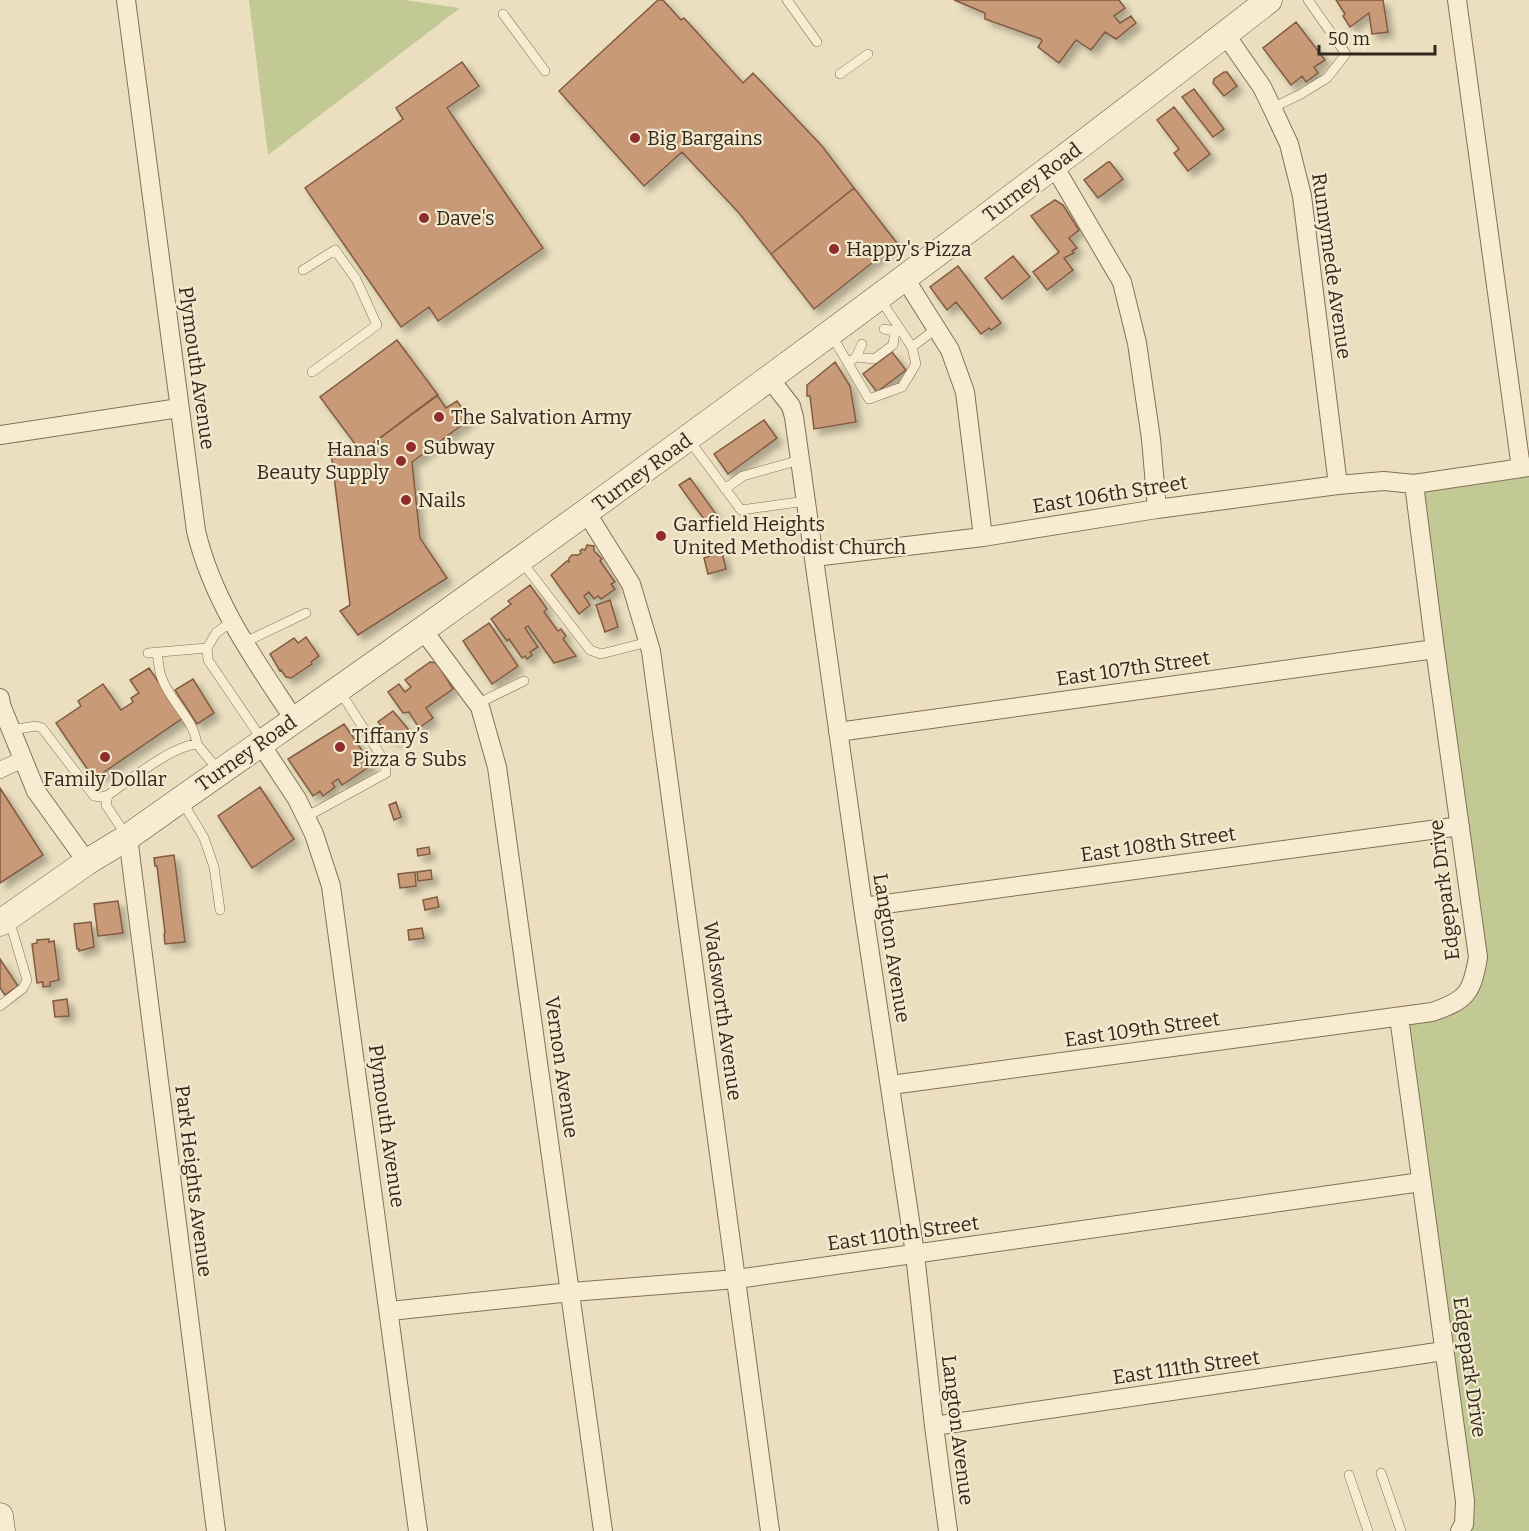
<svg xmlns="http://www.w3.org/2000/svg" width="1529" height="1531" font-family="Bitter,serif">
<style>
.green{fill:#c2c994}
.building{fill:#c89a77;stroke:#815b40;stroke-width:1.5;filter:url(#shadow)}
.lines{fill:none;stroke-linecap:round;stroke-linejoin:round}
.lane-casing{stroke:#837059;stroke-width:10}
.street-casing{stroke:#837059;stroke-width:20}
.secondary-casing{stroke:#65513c;stroke-width:27}
.lane{stroke:#f7ecd2;stroke-width:9}
.street{stroke:#f7ecd2;stroke-width:18}
.secondary{stroke:#f7ecd2;stroke-width:26}
.poi-dot{fill:#8f2c2c;stroke:#f3e9cf;stroke-width:2}
.labels{text-anchor:middle;dominant-baseline:central;stroke-width:4.5;stroke-linejoin:round;paint-order:stroke}
.poi-label{font-size:20px;fill:#33281d;stroke:#f3e9cf;text-anchor:start}
.street-label{font-size:20px;fill:#33281d;stroke:#f3e9cf}
</style>
<defs>
<filter id="shadow"><feDropShadow dx="5.5" dy="5.5" stdDeviation="3" flood-color="#0004"/></filter>
</defs>
<rect width="100%" height="100%" fill="#ebdfc0"/>
<!-- green -->
<path class="green" d="M249,0H404L460,8L268,155Z
M1529,467V1531H1460L1399,1017L1433,1012L1475,979L1414,484Z"/>
<!-- building -->
<path class="building" d="M658,0H663L681,20L684,18L743,83L753,73L822,146L854,188L771,254L739,213L682,152L644,186L559,91Z
M954,0H1119L1125,8L1114,16L1120,23L1131,16L1136,23L1116,39L1105,32L1091,50L1076,40L1059,63L1038,47L1042,41L1041,39L985,19V13Z
M1336,0H1383L1388,32L1372,34L1369,13L1350,27L1343,16L1345,14Z
M1296,22L1325,60L1314,67L1318,73L1306,82L1302,76L1291,85L1263,48Z
M462,62L479,86L447,108L543,248L438,321L429,307L401,327L305,188L403,119L396,108Z
M1224,72H1227L1237,86L1224,96L1213,83L1214,79Z
M1194,89L1224,129L1213,137L1182,97Z
M1174,107L1210,154L1188,171L1174,153L1179,149L1157,120Z
M1108,162H1110L1123,179L1098,198L1084,180Z
M854,188L897,243L814,309L771,254Z
M1055,200L1063,205L1079,230L1069,238L1077,248L1072,251L1074,253L1064,258L1073,270L1047,290L1033,272L1059,252L1031,216Z
M1013,256L1030,277L1002,299L985,278Z
M958,266L1001,323L991,330L989,328L981,334L956,302L947,310L930,287Z
M397,340L438,395L361,452L320,397Z
M892,352L906,370L877,392L863,374Z
M835,362L850,386L856,422L814,429L810,396H807V385Z
M437,395L446,408L457,401L470,419L412,462L420,538L447,578L358,635L340,611L350,605L331,452L358,449L361,452Z
M764,420L777,438L728,474L714,454Z
M690,478L716,514L706,522L679,485Z
M587,545L594,546V551L602,559L600,561L615,582L611,584L615,589L601,599L598,596L594,599L589,592L584,596L590,605L579,614L551,575L567,561L569,562V558L572,555H578L581,553L580,551L582,549L585,550Z
M722,552L726,569L708,574L704,558Z
M530,585L547,609L544,612L558,631L561,629L566,636L563,639L576,656L554,663L528,626L525,628L538,647L530,652L532,655L527,659L525,656L522,658L509,639L507,641L491,619L511,604L508,601Z
M610,600L618,627L605,632L596,605Z
M489,623L518,666L492,684L463,641Z
M306,637L319,656L311,662L312,664L291,678L286,677L281,670L280,671L270,654L294,638L298,643Z
M430,662L437,663L453,689L426,708L433,718L419,728L409,712L403,713L388,692L399,684L405,692L411,687L405,680Z
M149,668L183,718L94,779L56,723L81,706L78,701L103,684L121,710L133,702L131,698L139,693L130,680Z
M193,679L214,713L197,724L175,690Z
M393,711L408,729L393,741L378,722Z
M344,724L372,765L342,785L338,779L332,783L335,787L323,796L320,791L313,796L288,759Z
M260,787L294,839L252,868L218,816Z
M0,788L43,855L0,883Z
M396,802L401,817L394,820L389,805Z
M429,847L430,854L418,856L417,849Z
M174,855L185,942L165,944L164,934L165,933L157,866H155L154,858Z
M431,870L432,879L418,881L417,872Z
M415,872L416,886L400,888L398,874Z
M437,897L439,907L425,910L423,900Z
M118,901L123,933L98,936L94,904Z
M91,922L94,947L79,951V949H77L74,924Z
M422,928L424,938L409,940L408,930Z
M49,939V942L54,941L59,980L50,982V986L43,987V982L37,983L32,944L37,943V940Z
M0,959L18,986L5,995L0,988Z
M67,999L69,1016L55,1017L53,1001Z"/>
<g class="lines">
<defs>
<path id="lane" d="M787,0L817,42
M503,14L545,71
M840,74L868,54
M1272,108L1301,94L1327,78L1346,54L1308,0
M303,270L335,250L356,279L377,325L312,372
M880,299L912,347
M884,329L895,331L900,329
M832,336L869,399L902,387L916,364L912,347L937,328
M856,357L874,359L893,345L895,331
M852,360L856,357L862,344
M689,440L741,510L806,501
M725,489L743,476L800,460
M522,562L590,650L601,654L648,642
M243,643L306,613
M207,648L208,660L263,741
M157,652C158,660 159,669 161,676C169,701 193,717 197,744
M148,653L207,648L216,633L231,622
M477,704L524,681
M11,730L36,726L42,728L94,796L101,797L108,795
M0,766L22,756
M0,774L25,762
M182,801L204,838L214,867L220,910
M306,817L386,773L385,762L339,690
M126,835L106,805L108,795C130,780 172,746 197,744L218,770
M0,1006L23,988L27,980L9,919
M1381,1473L1401,1531
M1349,1475L1368,1531"/>
<path id="street" d="M126,0L196,531C213,602 254,659 294,719
M1457,0L1521,468
M1225,34L1262,87L1275,114L1289,144L1302,196L1338,485
M1054,166L1122,282L1137,343L1151,439L1157,509
M904,277L950,350L965,392L983,537
M770,379L791,406L794,417L863,907L915,1254L934,1426L948,1531
M0,435L179,408
M586,512L631,584L651,651L770,1531
M814,557L983,537L1157,509L1338,485L1384,481L1414,484L1529,467
M423,630L480,707L497,767L603,1531
M0,698L1,705L36,791L87,862
M838,732L1435,649
M260,743L297,799L314,834L331,886L418,1531
M128,837L216,1531
M863,907L1460,826
M1399,1017L1465,1501L1464,1524L1460,1531
M891,1085L1432,1012C1467,1000 1472,993 1478,957L1435,649L1414,484
M390,1311L571,1292L737,1279L1421,1182
M934,1426L1444,1351"/>
<path id="secondary" d="M0,923L87,862L128,837C226,767 326,699 425,628C710,424 992,216 1269,0
M0,1516L2,1531"/>
</defs>
<!-- lane casing -->
<use href="#lane" class="lane-casing"/>
<!-- street casing -->
<use href="#street" class="street-casing"/>
<!-- secondary casing -->
<use href="#secondary" class="secondary-casing"/>
<!-- lane -->
<use href="#lane" class="lane"/>
<!-- street -->
<use href="#street" class="street"/>
<!-- secondary -->
<use href="#secondary" class="secondary"/>
</g>
<!-- markers -->
<g class="poi-dot">
<circle cx="635" cy="138" r="6"/>
<circle cx="424" cy="218" r="6"/>
<circle cx="834" cy="249" r="6"/>
<circle cx="439" cy="417" r="6"/>
<circle cx="411" cy="447" r="6"/>
<circle cx="401" cy="461" r="6"/>
<circle cx="406" cy="500" r="6"/>
<circle cx="661" cy="536" r="6"/>
<circle cx="340" cy="747" r="6"/>
<circle cx="105" cy="757" r="6"/>
</g>
<g class="labels">
<!-- poi labels -->
<g class="poi-label">
<text x="647" y="138">Big Bargains</text>
<text x="436" y="218">Dave's</text>
<text x="846" y="249">Happy's Pizza</text>
<text x="451" y="417">The Salvation Army</text>
<text x="423" y="447">Subway</text>
<text x="389" y="449" text-anchor="end">Hana's<tspan x="389" dy="23">Beauty Supply</tspan></text>
<text x="418" y="500">Nails</text>
<text x="673" y="524">Garfield Heights<tspan x="673" dy="23">United Methodist Church</tspan></text>
<text x="352" y="736">Tiffany’s<tspan x="352" dy="23">Pizza &amp; Subs</tspan></text>
<text x="105" y="779" text-anchor="middle">Family Dollar</text>
</g>
<!-- street labels -->
<g class="street-label">
<text transform="translate(1032 182) rotate(-37)">Turney Road</text>
<text transform="translate(1332 266) rotate(82)">Runnymede Avenue</text>
<text transform="translate(197 368) rotate(82)">Plymouth Avenue</text>
<text transform="translate(642 472) rotate(-36)">Turney Road</text>
<text transform="translate(1110 494) rotate(-9)">East 106th Street</text>
<text transform="translate(1133 668) rotate(-8)">East 107th Street</text>
<text transform="translate(246 753) rotate(-35)">Turney Road</text>
<text transform="translate(1158 844) rotate(-8)">East 108th Street</text>
<text transform="translate(1444 890) rotate(-97)">Edgepark Drive</text>
<text transform="translate(892 948) rotate(81)">Langton Avenue</text>
<text transform="translate(723 1011) rotate(82)">Wadsworth Avenue</text>
<text transform="translate(1142 1029) rotate(-8)">East 109th Street</text>
<text transform="translate(562 1067) rotate(82)">Vernon Avenue</text>
<text transform="translate(387 1126) rotate(82)">Plymouth Avenue</text>
<text transform="translate(194 1181) rotate(83)">Park Heights Avenue</text>
<text transform="translate(903 1233) rotate(-8)">East 110th Street</text>
<text transform="translate(1186 1367) rotate(-8)">East 111th Street</text>
<text transform="translate(1470 1367) rotate(82)">Edgepark Drive</text>
<text transform="translate(958 1430) rotate(83)">Langton Avenue</text>
</g>
</g>
<!-- scale -->
<path d="M1319 45v9h116v-9" fill="none" stroke="#33281d" stroke-width="3"/>
<text x="1328" y="45" font-size="18" fill="#33281d" stroke="#f3e9cf" stroke-width="4.5" paint-order="stroke">50 m</text>
</svg>
